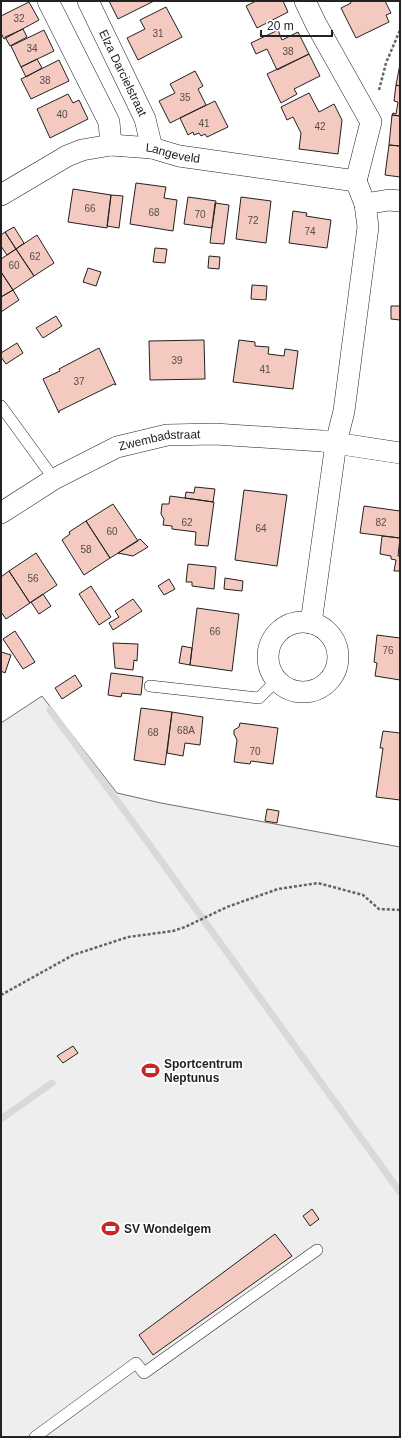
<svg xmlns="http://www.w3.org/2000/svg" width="401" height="1438" font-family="Helvetica,sans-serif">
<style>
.green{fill:#eee;stroke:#6f6f6f}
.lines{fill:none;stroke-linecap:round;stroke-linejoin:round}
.stream{stroke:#d9d9d9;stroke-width:7}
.building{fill:#f3c9c0;stroke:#222}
.service-casing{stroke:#222;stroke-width:12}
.minor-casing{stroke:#222;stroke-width:22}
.path{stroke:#646464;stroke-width:2.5;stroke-dasharray:3 2;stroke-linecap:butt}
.service{stroke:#fff;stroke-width:11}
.minor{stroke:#fff;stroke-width:21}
.labels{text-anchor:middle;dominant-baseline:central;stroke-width:3;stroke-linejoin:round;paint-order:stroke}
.number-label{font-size:10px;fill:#564c4a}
.street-label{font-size:12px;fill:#222;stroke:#fff}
.poi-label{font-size:12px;font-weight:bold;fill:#222;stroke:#fff;text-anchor:start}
</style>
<rect width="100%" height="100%" fill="#fff"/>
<!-- green -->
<path class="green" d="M42,696L117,793L161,803L400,847V1437H1V723Z"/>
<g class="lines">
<!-- stream -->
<path class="stream" d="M50,710L146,840L400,1192
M1,1119L52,1083"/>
</g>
<!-- building -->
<path class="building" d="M109,1H154L118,19Z
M256,1H283L288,12L257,28L246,6Z
M350,1H385L391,13L386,15L389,22L356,38L341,8L351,3Z
M29,2L39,20L4,39L1,33V16Z
M166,7L182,37L138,60L127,38L145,29L140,20Z
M23,29L27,37L10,46L5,37Z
M44,30L54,51L21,67L11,46Z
M278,30L282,40L298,32L309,54L277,70L267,49L256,54L251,43Z
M309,54L320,76L294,89L297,94L281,103L267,74Z
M37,59L42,68L26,77L21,67Z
M59,60L69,81L31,99L21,79Z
M400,64V86L396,85Z
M195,71L203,86L198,89L206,105L170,123L159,101L175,93L170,84Z
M396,85L400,86V116L392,115L393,113L396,114L398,102L394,101Z
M309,93L319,112L334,104L342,120L338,154L299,149L301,133L293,117L287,120L281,107Z
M68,94L73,103L79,100L88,119L50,138L37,109Z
M215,101L228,127L207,137L205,134L201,136L199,133L194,135L193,132L188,135L180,118Z
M392,115L400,116V146L389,145Z
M389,145L400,146V177L385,175Z
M136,183L166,187L164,198L177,200L173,231L130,224Z
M73,189L111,195L107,228L68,222Z
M111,195L123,196L119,228L107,226Z
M188,197L216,201L212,228L184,224Z
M241,197L271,201L266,243L236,239Z
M215,203L229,205L224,244L210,243Z
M293,211L307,213L306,216L331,220L327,248L289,243Z
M14,227L24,243L16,249L5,232Z
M5,232L16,249L7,255L1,246V235Z
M37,235L54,263L34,276L16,249Z
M155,248L167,249L165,263L153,262Z
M16,249L34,276L13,290L1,272V259Z
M209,256L220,257L219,269L208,268Z
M88,268L101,272L96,286L83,282Z
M1,272L13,290L1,297Z
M252,285L267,286L266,300L251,299Z
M13,290L19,300L1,312V297Z
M391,306H400V320L391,319Z
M56,316L62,326L43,338L36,328Z
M204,340L205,379L150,380L149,341Z
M239,340L255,342V346L269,347L268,354L284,356L285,349L298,351L293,389L233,382Z
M17,343L23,353L6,364L1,357V353Z
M99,348L116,385L114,384L59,411V413L43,379L60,371L59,369Z
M195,487L215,489L213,502L185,498L186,492L194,493Z
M244,490L287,495L277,566L235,560Z
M170,496L214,502L208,546L195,545L196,532L172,529V526L163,525L164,519L161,514L162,504H169Z
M113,504L138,541L110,558L86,521Z
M364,506L400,511V538L360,533Z
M86,521L110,558L84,575L62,540L70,534L69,532Z
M382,536L400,538L398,556H400V571H394L396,560L391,559V556L380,554Z
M140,539L148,547L133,556L118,553Z
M36,553L57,585L30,603L9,571Z
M188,564L216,567L214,589L192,586V582H186Z
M9,571L30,603L6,619L1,612V577Z
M225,578L243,581L242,591L224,589Z
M169,579L175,589L164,595L158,586Z
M91,586L111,617L99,625L79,594Z
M43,594L51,606L39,614L31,602Z
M133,599L142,611L113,630L109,623L119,617L115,611Z
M197,608L239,614L232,671L190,665Z
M15,631L35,662L23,669L3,639Z
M377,635L400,638V680L375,676L377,663L374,662Z
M113,643L138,644L137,661L134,660L133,670L115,668Z
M182,646L192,648L190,665L179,663Z
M1,652L11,655L5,673L1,671Z
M111,673L143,677L141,695L122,693L121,697L108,695Z
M75,675L82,686L62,699L55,688Z
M141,708L172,712L165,765L134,760Z
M172,712L203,717L200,745L185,743L183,756L167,753Z
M240,723L278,728L273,764L251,761L250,764L234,762L237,740L234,734V730L239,727Z
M383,731L400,733V800L376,797L383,748H380Z
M267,809L279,811L277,823L265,821Z
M73,1046L78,1053L63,1063L57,1056Z
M312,1209L319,1219L310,1226L303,1216Z
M275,1234L292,1256L153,1355L139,1335Z"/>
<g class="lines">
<defs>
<path id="service" d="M1,406L54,479
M150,686L259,698L277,680
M35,1437L136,1363L144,1373L317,1250"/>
<g id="minor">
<path d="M48,1L109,122L111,145"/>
<path id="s1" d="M88,1L145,119L152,148"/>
<path d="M305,1L316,24L371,122L356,181"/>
<path id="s2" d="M1,195L67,156L82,150L111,145L152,148L179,156L356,181"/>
<path d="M365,204L389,200L400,201"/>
<path id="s3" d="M1,513L54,479L117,447L167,435L215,434L322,441L400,453"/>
<circle cx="303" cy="657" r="35"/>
<path d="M311,623L336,443L344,411L368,227L365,204L356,181"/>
</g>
</defs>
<!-- service casing -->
<use href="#service" class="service-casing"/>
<!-- minor casing -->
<use href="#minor" class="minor-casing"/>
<!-- path -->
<path class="path" d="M379,90L386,63L400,30
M1,995L73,955L128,937L173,931L185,927L227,907L278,889L318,883L363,895L379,909L400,910"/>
<!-- service -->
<use href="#service" class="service"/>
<!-- minor -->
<use href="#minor" class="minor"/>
</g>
<!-- icons -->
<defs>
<symbol id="stadium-bare" viewBox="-9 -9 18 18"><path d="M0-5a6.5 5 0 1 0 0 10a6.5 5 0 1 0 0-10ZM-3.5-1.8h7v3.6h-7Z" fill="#c62828" stroke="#fff" stroke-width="2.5" paint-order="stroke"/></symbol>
</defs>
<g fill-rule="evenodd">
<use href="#stadium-bare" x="138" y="1058" width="25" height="25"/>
<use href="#stadium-bare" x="98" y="1216" width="25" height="25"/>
</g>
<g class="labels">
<!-- number labels -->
<g class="number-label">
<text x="19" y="18">32</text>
<text x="158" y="33">31</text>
<text x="32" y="48">34</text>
<text x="288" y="51">38</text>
<text x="45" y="80">38</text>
<text x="185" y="97">35</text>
<text x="62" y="114">40</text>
<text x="204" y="123">41</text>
<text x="320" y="126">42</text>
<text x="90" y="208">66</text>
<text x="154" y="212">68</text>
<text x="200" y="214">70</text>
<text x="253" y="220">72</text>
<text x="310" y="231">74</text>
<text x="35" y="256">62</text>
<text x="14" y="265">60</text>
<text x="177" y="360">39</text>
<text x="265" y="369">41</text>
<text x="79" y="381">37</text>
<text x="187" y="522">62</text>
<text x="381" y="522">82</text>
<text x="261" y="528">64</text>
<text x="112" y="531">60</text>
<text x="86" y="549">58</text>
<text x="33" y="578">56</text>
<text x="215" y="631">66</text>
<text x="388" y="650">76</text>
<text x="186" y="730">68A</text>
<text x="153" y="732">68</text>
<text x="255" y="751">70</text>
</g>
<!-- street labels -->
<g class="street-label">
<text stroke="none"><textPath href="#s1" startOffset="80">Elza Darcielstraat</textPath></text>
<text stroke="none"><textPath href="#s2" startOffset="185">Langeveld</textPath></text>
<text stroke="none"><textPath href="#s3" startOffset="177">Zwembadstraat</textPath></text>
</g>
<!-- poi labels -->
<g class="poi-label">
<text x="164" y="1064">Sportcentrum<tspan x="164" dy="14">Neptunus</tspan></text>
<text x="124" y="1229">SV Wondelgem</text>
</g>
</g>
<!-- border -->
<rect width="401" height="1438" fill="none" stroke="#222222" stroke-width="4"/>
<!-- scale -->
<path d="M261 30v6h71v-6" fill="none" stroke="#222222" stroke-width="2"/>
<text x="267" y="30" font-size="12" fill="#222222" stroke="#ffffff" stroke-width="3" paint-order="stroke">20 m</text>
</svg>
